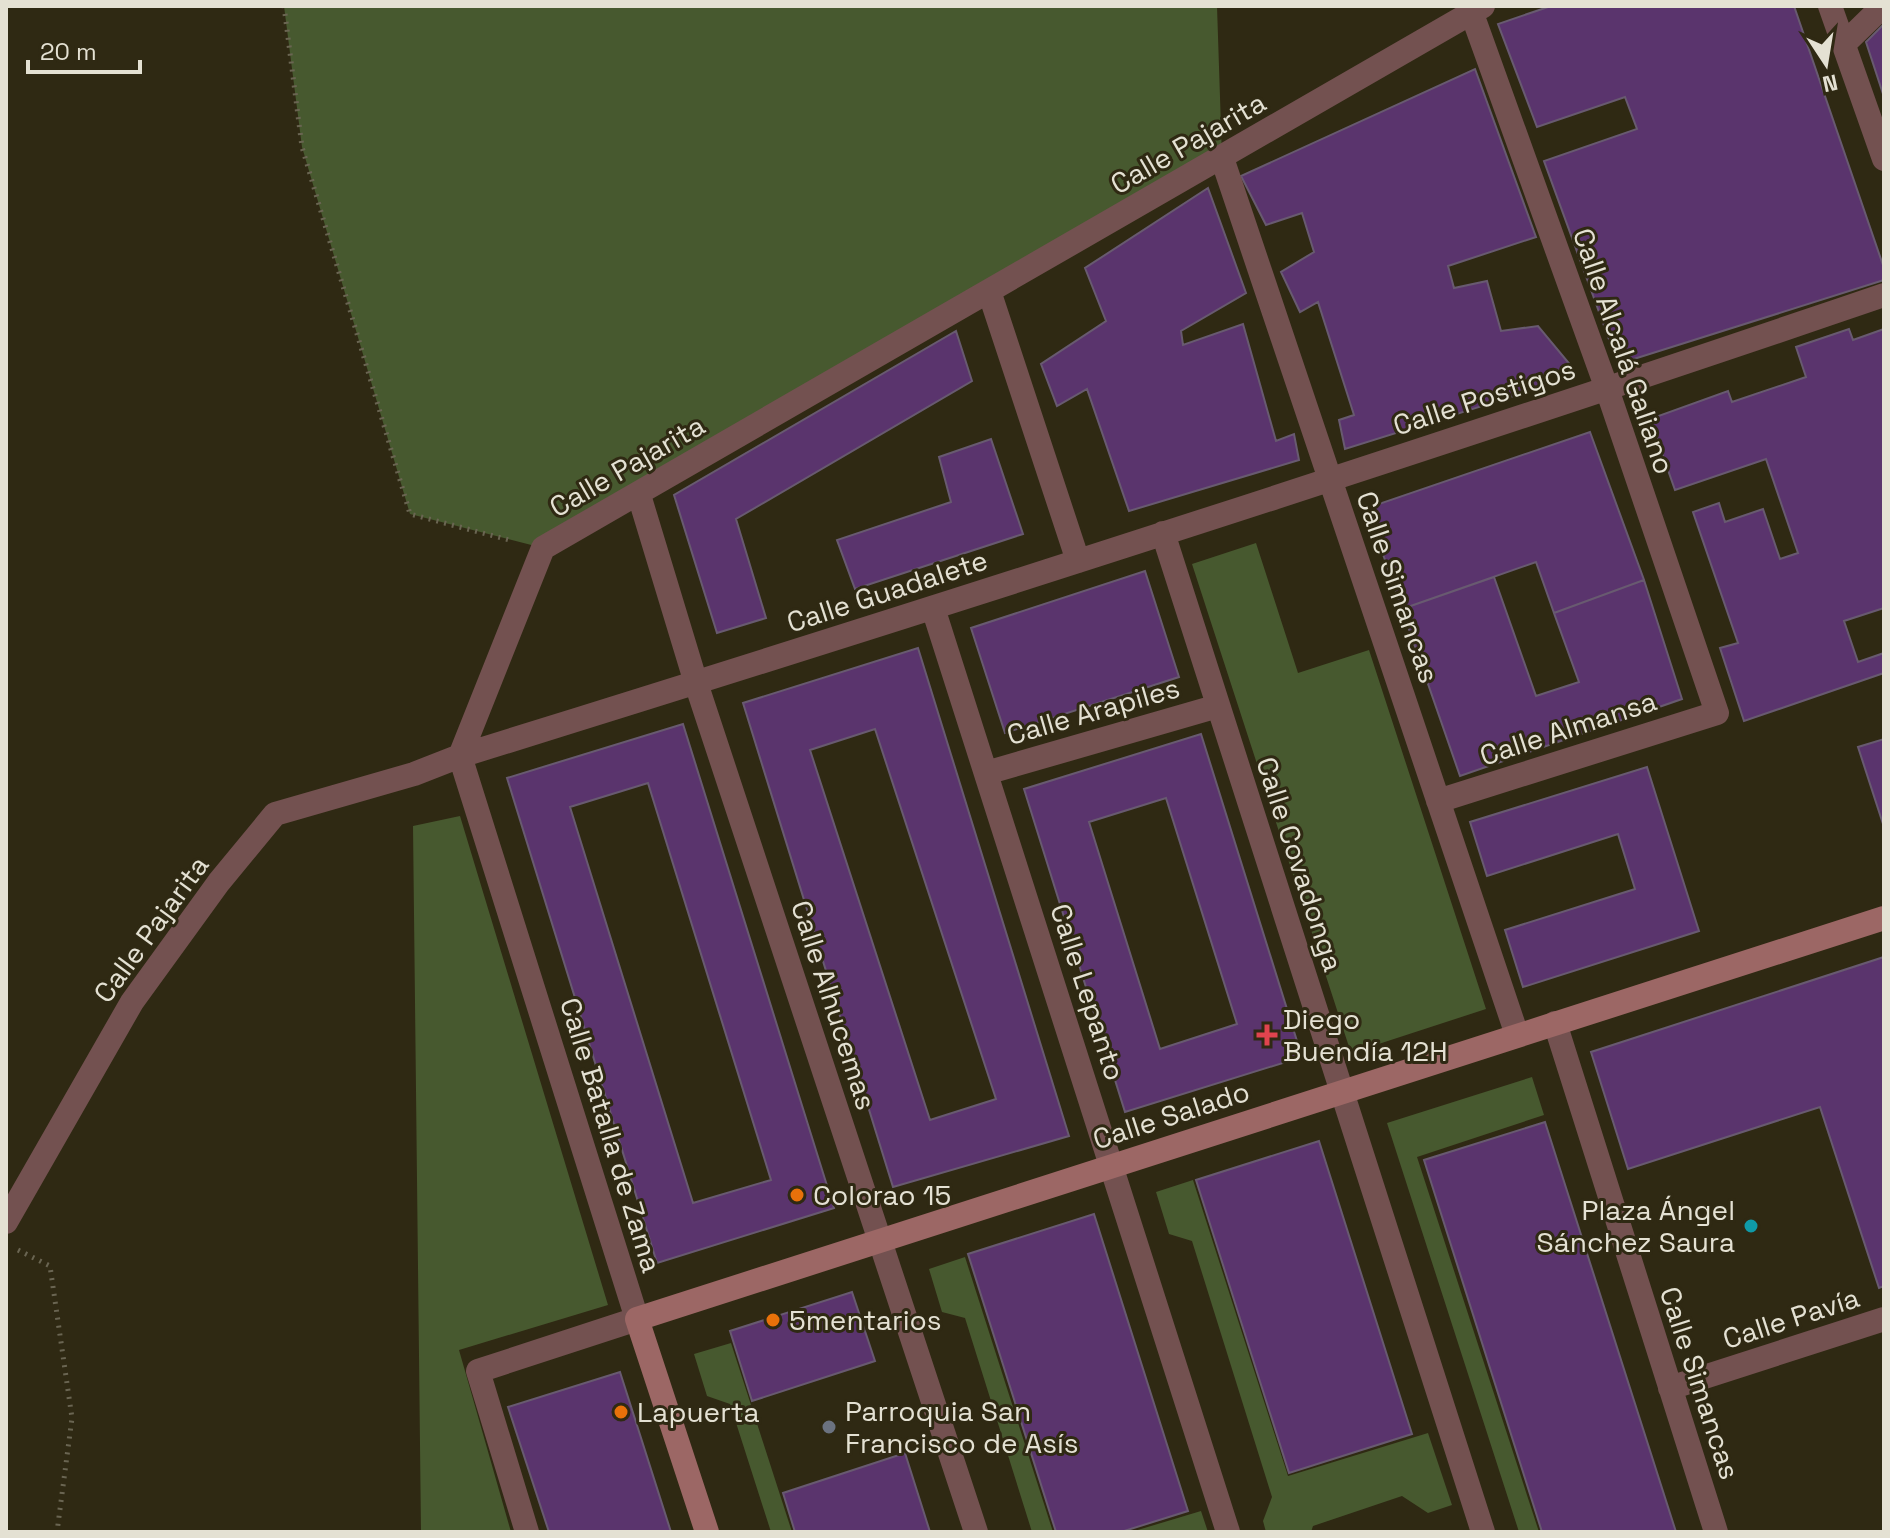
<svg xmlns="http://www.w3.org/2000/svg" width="1890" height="1538" font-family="'Space Grotesk',sans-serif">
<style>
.green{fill:#47592f}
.building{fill:#5a346d;stroke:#685a70;stroke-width:2;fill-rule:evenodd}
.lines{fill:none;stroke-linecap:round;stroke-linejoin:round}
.path{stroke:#6a6552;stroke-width:5;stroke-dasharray:2 6;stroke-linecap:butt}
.street{stroke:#735150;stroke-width:24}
.secondary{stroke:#9c6765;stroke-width:24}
.health-dot{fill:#e0444e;stroke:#2f2913;stroke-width:3}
.food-dot{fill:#e8710a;stroke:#2f2913;stroke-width:3}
.culture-dot{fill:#0f9aa8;stroke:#2f2913;stroke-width:3}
.worship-dot{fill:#6b7280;stroke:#2f2913;stroke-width:3}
.labels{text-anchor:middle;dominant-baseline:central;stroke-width:6;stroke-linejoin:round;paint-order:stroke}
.street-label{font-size:28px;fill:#e4e1d3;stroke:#2f2913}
.poi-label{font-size:28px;fill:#e4e1d3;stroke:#2f2913;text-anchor:start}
</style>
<rect width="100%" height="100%" fill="#2f2913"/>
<!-- green -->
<path class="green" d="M284,6H1217L1222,158L543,548L410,514L302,147Z
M1256,543L1298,673L1369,650L1486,1009L1351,1053L1192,564Z
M460,816L608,1305L459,1350L511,1532H421L413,826Z
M1532,1077L1544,1115L1417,1157L1539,1532H1519L1387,1123Z
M1193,1180L1288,1476L1428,1433L1452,1505L1428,1513L1402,1496L1313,1526L1311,1532H1266L1263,1521L1272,1497L1192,1241L1169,1234L1156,1192Z
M965,1257L1053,1532H1032L965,1318L942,1312L929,1269Z
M731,1343L792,1532H771L730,1404L707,1396L694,1354Z
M1201,1511L1208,1532H1131Z"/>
<!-- building -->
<path class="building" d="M1551,6H1794L1884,268V280L1618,364L1544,161L1637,129L1625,97L1537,127L1498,24Z
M1884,24V97L1866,42Z
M1475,69L1536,237L1448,266L1454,288L1487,281L1501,331L1538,326L1572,367L1544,375L1546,386L1345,449L1339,420L1354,415L1318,302L1300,312L1281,272L1314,252L1302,213L1266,225L1241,176Z
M1208,188L1246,293L1181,331L1183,345L1243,324L1276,441L1294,434L1299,460L1129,511L1087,389L1057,406L1041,364L1106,321L1085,268Z
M1849,329L1853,340L1884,329V608L1844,621L1858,662L1884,653V673L1744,721L1720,648L1738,643L1693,512L1719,503L1725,522L1763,509L1780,559L1798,553L1766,459L1675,490L1650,419L1728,391L1732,402L1806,377L1796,347Z
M956,331L972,381L736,519L766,618L717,633L674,495Z
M1590,432L1644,580L1554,613L1536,562L1402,609L1367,508Z
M991,439L1023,534L855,589L837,540L951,502L939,457Z
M1145,571L1179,677L1005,733L971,628Z
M1494,577L1536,696L1579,682L1554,613L1644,580L1682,699L1460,776L1402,609Z
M918,648L1069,1136L893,1187L743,703ZM875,729L996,1099L930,1120L810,750Z
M683,724L834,1208L657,1263L507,778ZM648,783L771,1180L693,1203L570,807Z
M1201,734L1302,1057L1125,1112L1024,789ZM1166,798L1237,1024L1160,1049L1089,822Z
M1884,739V827L1858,747Z
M1647,767L1699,931L1523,987L1505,930L1635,889L1618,834L1487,876L1470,822Z
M1884,957V1286L1879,1288L1820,1107L1628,1169L1591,1052Z
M1545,1122L1676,1532H1542L1424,1160Z
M1319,1141L1412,1434L1289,1473L1196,1180Z
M1094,1214L1188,1511L1121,1532H1056L968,1254Z
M852,1292L875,1361L752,1401L730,1331Z
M620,1372L671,1532H549L508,1407Z
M905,1453L930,1532H795L783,1493Z"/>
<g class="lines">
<!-- path -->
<path class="path" d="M284,6L302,147L410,514L513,541
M18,1250L50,1266L72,1418L57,1532"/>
<!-- street -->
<path class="street" d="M1830,6L1884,159
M1844,44L1883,6
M1222,158L1517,1035
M990,294L1078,561
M639,495L696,683L976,1532
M1163,533L1483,1532
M933,608L1228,1532
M460,756L543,548L1483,6
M460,756L637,1319L478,1371L527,1532
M986,773L1218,706
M1438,801L1717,713L1607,389L1471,11
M1555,1023L1716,1532
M6,1222L132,1002L219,882L275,814L414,774L460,756C937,608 1412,456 1884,295
M1670,1388L1884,1319"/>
<!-- secondary -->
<path class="secondary" d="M707,1532L637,1319L1884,918"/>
</g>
<!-- markers -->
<path class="health-dot" d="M1263 1023h8v8h8v8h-8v8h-8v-8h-8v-8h8z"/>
<g class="food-dot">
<circle cx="797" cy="1195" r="8"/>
<circle cx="773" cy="1320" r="8"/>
<circle cx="621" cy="1412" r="8"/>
</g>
<circle class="culture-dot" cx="1751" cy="1226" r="8"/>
<circle class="worship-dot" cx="829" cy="1427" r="8"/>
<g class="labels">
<!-- street labels -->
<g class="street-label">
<text transform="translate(1188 143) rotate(-30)">Calle Pajarita</text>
<text transform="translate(1624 351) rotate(71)">Calle Alcalá Galiano</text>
<text transform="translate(1484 397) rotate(-18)">Calle Postigos</text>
<text transform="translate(627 466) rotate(-30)">Calle Pajarita</text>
<text transform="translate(1398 587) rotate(71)">Calle Simancas</text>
<text transform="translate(887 591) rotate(-18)">Calle Guadalete</text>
<text transform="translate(1093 711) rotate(-16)">Calle Arapiles</text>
<text transform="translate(1568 728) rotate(-18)">Calle Almansa</text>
<text transform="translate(1300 864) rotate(72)">Calle Covadonga</text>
<text transform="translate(151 929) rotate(-54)">Calle Pajarita</text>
<text transform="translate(1088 992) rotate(72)">Calle Lepanto</text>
<text transform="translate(834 1005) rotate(72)">Calle Alhucemas</text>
<text transform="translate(1171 1115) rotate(-18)">Calle Salado</text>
<text transform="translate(611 1135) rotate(73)">Calle Batalla de Zama</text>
<text transform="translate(1791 1318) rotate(-18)">Calle Pavía</text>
<text transform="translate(1700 1383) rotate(72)">Calle Simancas</text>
</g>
<!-- poi labels -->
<g class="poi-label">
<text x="1283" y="1019">Diego<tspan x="1283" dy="32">Buendía 12H</tspan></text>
<text x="813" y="1195">Colorao 15</text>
<text x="1735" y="1210" text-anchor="end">Plaza Ángel<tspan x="1735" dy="32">Sánchez Saura</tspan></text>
<text x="789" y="1320">5mentarios</text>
<text x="845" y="1411">Parroquia San<tspan x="845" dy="32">Francisco de Asís</tspan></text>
<text x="637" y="1412">Lapuerta</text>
</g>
</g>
<!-- border -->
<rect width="1890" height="1538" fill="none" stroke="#e4e1d3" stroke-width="16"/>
<!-- north arrow -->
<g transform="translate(1826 64) rotate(168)" stroke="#2f2913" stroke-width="6" paint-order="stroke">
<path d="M0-6L14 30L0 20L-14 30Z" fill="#e4e1d3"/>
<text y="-12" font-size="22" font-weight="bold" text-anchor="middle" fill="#e4e1d3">N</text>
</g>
<!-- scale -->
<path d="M28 60v12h112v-12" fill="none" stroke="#e4e1d3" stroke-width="4"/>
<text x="40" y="60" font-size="24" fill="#e4e1d3" stroke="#2f2913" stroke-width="6" paint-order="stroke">20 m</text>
</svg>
